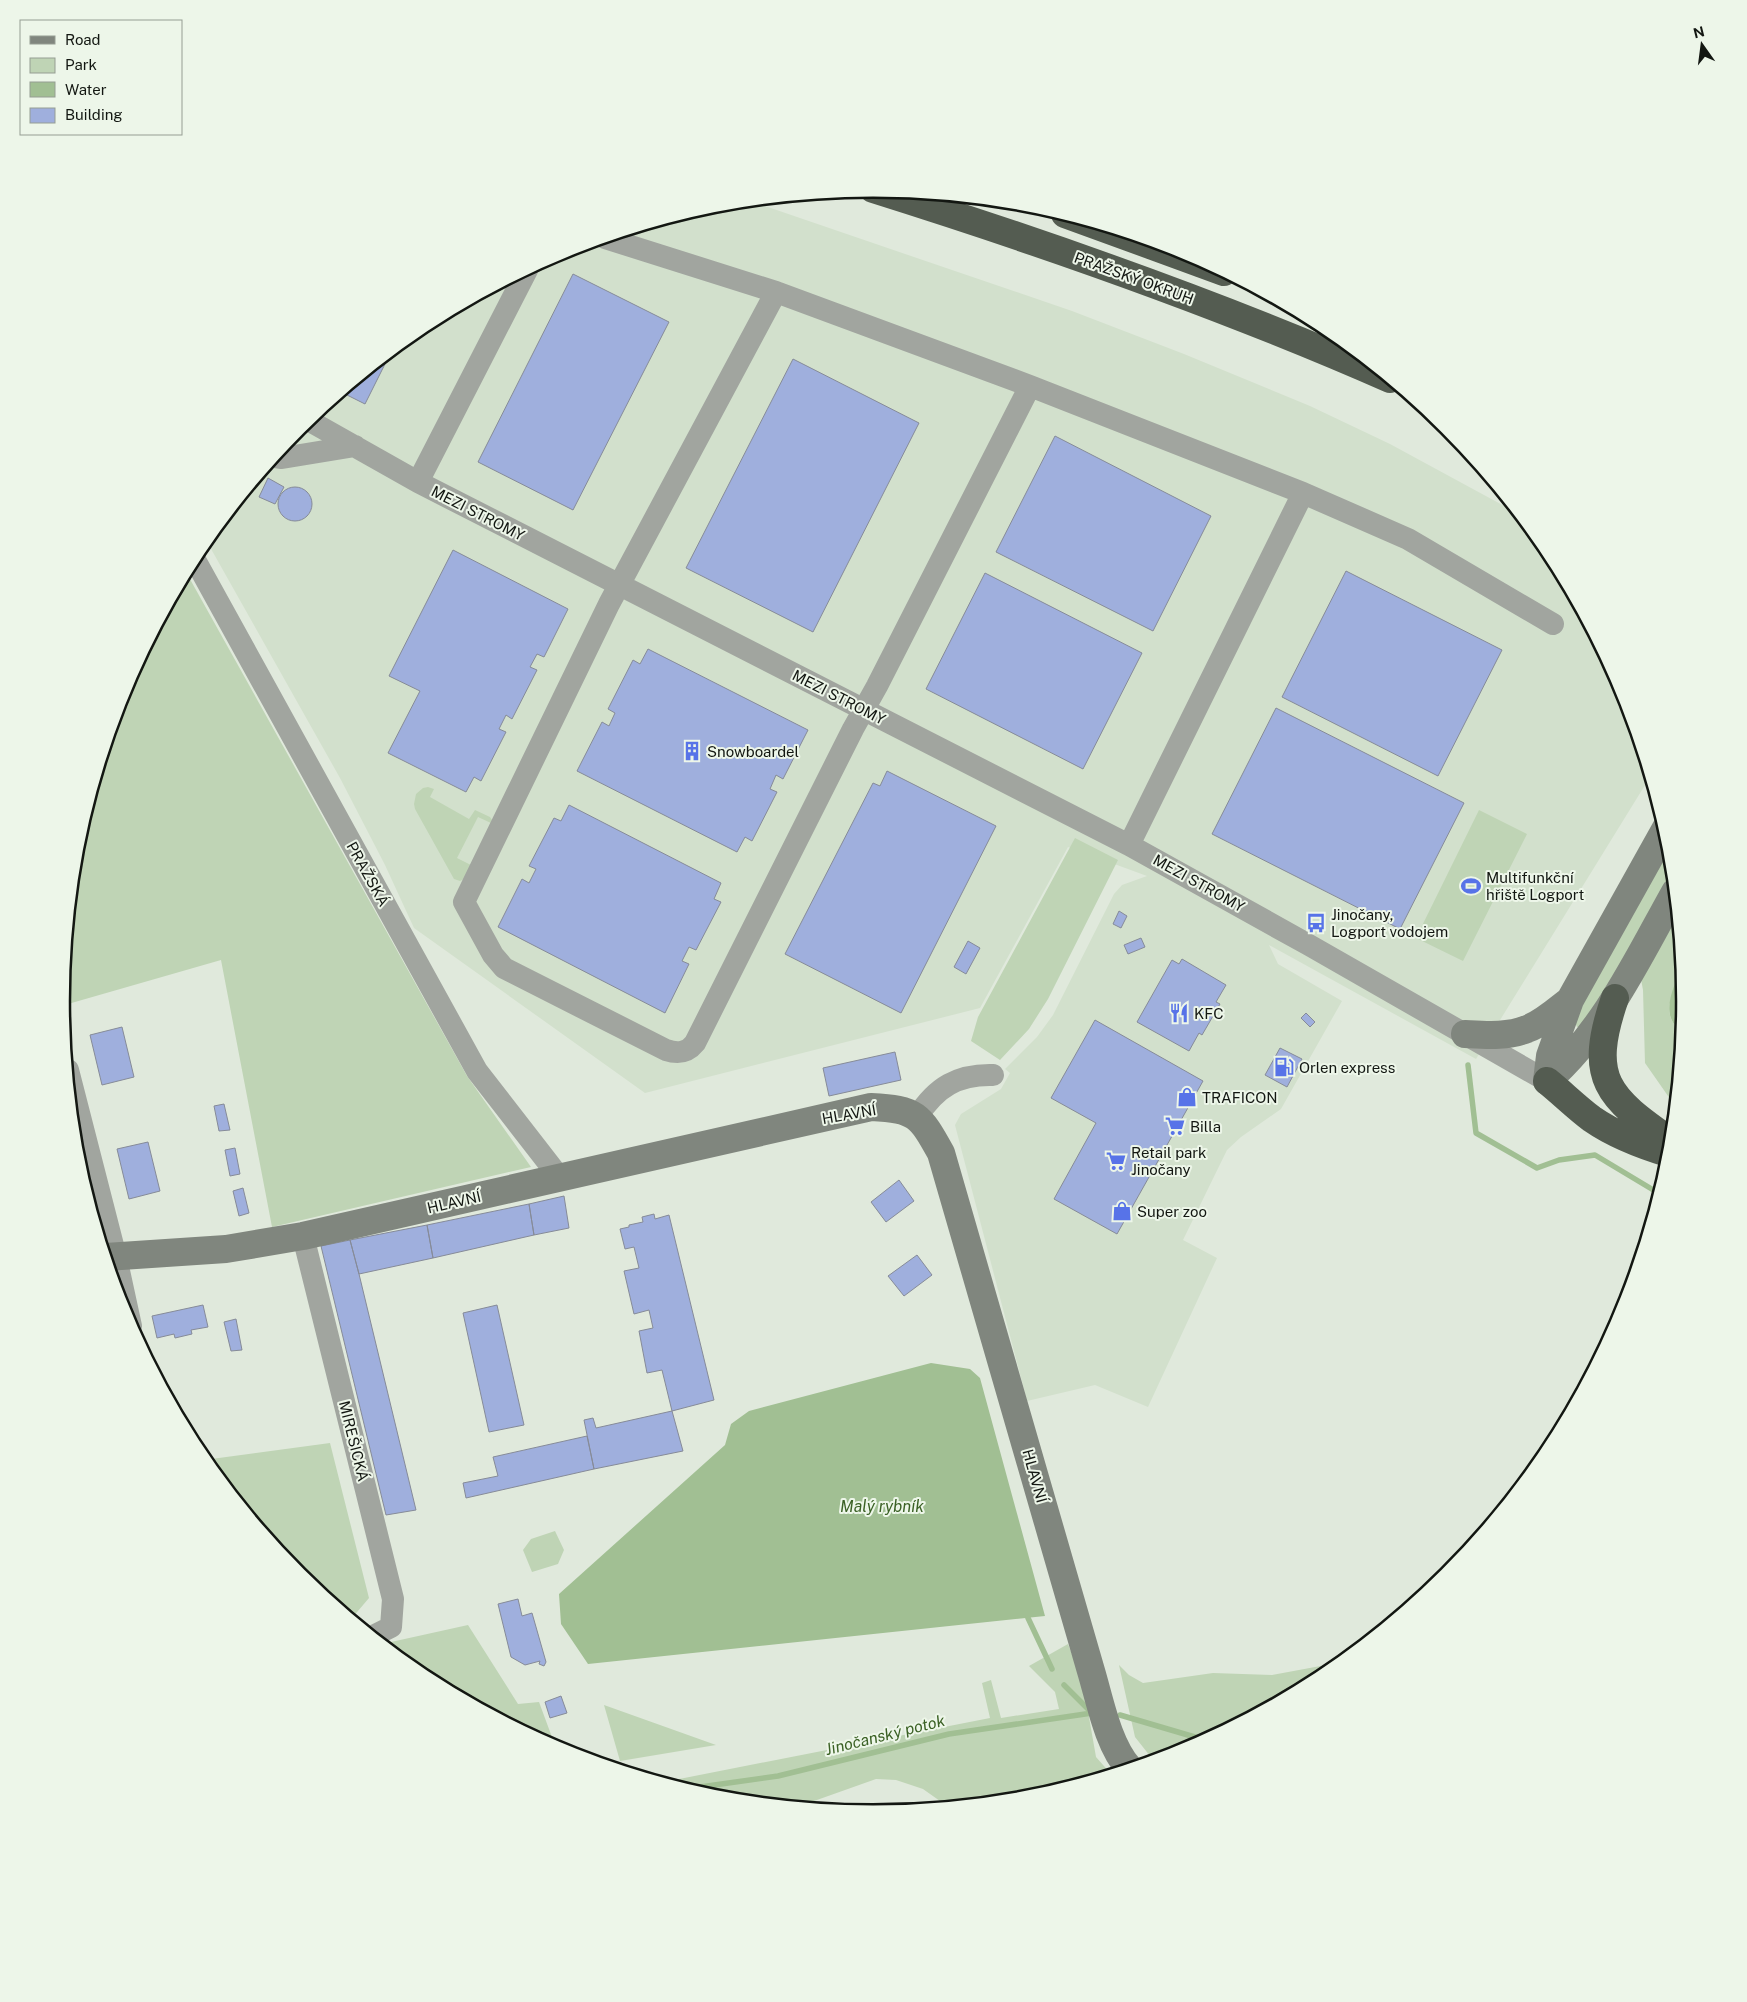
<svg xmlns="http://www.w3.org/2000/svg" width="1747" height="2002" font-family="'Public Sans',sans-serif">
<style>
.built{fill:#d2e0cc}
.green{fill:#bfd4b5}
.forest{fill:#a4c296}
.water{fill:#a1bf93}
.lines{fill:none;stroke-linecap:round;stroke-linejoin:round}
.stream{stroke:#a1bf93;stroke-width:5.5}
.building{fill:#9fafdd;stroke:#868b98}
.street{stroke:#a1a59f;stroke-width:22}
.secondary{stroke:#80867e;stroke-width:28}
.highway{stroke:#545c51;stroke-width:28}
.labels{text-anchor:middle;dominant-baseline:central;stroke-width:4;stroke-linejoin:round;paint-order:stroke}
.street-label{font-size:15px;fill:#131712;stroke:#edf6e9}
.poi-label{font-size:15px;fill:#131712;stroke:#edf6e9;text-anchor:start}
.water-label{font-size:16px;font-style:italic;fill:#3b6125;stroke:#edf6e9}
.rim{fill:none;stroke:#131712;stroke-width:2.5}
</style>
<rect width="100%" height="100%" fill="#e0e9dc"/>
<!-- built -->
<path class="built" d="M750,201L1072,311L1184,354L1310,406L1390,444L1519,514L1549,550L1624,690L1650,777L1476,1059L1269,945L1278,964L1342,1001L1281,1109L1241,1137L1227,1150L1183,1240L1217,1258L1148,1407L1095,1385L1027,1401L955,1125L961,1114L1001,1089L1010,1073L1005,1069L1037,1037L1053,1015L1114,894L1122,885L1147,876L1068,847L980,1008L645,1093L414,928L385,865L340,778L206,540L299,426L422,325L563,250L715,204Z"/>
<!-- green -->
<path class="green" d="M186,572L467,1076L531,1167L272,1227L221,960L68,1004L63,982L77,842L123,690Z
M428,787L434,789L430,797L469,819L475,810L490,817L492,820L491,823L478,817L457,858L471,865L464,879L460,881L454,879L415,809L414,804L416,794L423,788Z
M1479,810L1527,834L1463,961L1416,938Z
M1075,838L1118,860L1048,999L1029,1029L1000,1060L971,1041L978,1017Z
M1670,844L1673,870L1586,1024L1580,1027H1577L1573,1018Z
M1677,911C1679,928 1684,948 1682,965C1681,985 1660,1004 1674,1024L1684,1023L1675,1106L1645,1063L1643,990L1640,974Z
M330,1443L369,1598L352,1618L299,1575L204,1460Z
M555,1531L564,1550L558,1564L532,1572L523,1550L531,1539Z
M468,1625L518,1704L539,1702L556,1748L422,1676L382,1644Z
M1068,1644L1083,1683L1096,1757L1111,1774L1032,1798L947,1806L923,1789L896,1780L876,1779L800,1806L715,1798L664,1782L990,1718L982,1683L991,1680L1001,1718L1059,1709L1055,1692L1029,1666Z
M1342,1662L1325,1677L1184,1752L1154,1761L1135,1737L1119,1665L1129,1675L1143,1683L1213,1673L1272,1675Z
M604,1705L716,1745L620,1761Z"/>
<!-- forest -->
<path class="forest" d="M1682,966L1686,1001L1684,1023L1674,1024C1662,1007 1676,983 1682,966Z"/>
<!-- water -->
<path class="water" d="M931,1363L970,1369L980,1378L1045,1616L588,1664L561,1624L559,1594L725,1445L731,1424L749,1411Z"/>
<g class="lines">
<!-- stream -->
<path class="stream" d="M1468,1065L1476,1133L1537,1168L1559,1160L1595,1155L1660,1194
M1028,1618L1052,1669
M1064,1685L1092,1713
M1120,1715L1205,1740
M686,1789L778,1776L949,1734L1092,1713"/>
</g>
<!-- building -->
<path class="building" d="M573,274L669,322L573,510L478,462Z
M392,350L365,404L341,392Z
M793,359L919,423L813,632L686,568Z
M1055,436L1211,516L1153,631L996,552Z
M268,478L284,487L275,504L259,497Z
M278 504a17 17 0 1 1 34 0a17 17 0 1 1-34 0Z
M453,550L568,609L544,657L537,654L530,667L537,670L512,719L506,715L499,729L506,732L481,781L474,777L466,792L388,753L420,691L389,676Z
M1346,571L1502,650L1438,776L1282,697Z
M985,573L1142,653L1083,769L926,689Z
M648,649L808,730L783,779L776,775L770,789L777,792L752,841L745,837L737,852L577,771L602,722L609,726L615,713L608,709L633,660L640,664Z
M1276,708L1464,803L1400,929L1212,834Z
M887,771L996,826L901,1013L785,954L873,783L880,786Z
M569,805L721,883L714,899L721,902L696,950L689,947L682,961L689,964L665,1013L498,927L522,879L529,883L536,869L529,866L554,818L561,821Z
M1119,911L1127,916L1121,928L1113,924Z
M1141,938L1145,947L1128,954L1124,945Z
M968,941L980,948L966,974L954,967Z
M1182,959L1226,985L1216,1002L1220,1004L1202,1035L1199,1033L1189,1051L1137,1022L1172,960L1179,964Z
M1306,1013L1315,1022L1310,1027L1301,1018Z
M1095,1020L1203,1081L1117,1234L1054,1199L1096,1123L1051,1098Z
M122,1027L134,1077L102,1085L90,1035Z
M1280,1048L1302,1059L1287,1087L1265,1075Z
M895,1052L901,1080L829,1096L823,1068Z
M224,1104L230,1130L219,1131L214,1106Z
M148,1142L160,1191L129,1199L117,1149Z
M235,1148L240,1174L230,1176L225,1150Z
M899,1180L914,1201L886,1222L871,1202Z
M243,1188L249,1213L239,1216L233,1191Z
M564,1196L569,1228L534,1235L529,1204Z
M529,1204L534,1235L433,1258L427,1225Z
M654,1214L655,1219L669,1215L714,1400L672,1411L662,1370L647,1373L639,1331L653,1328L649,1310L634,1314L624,1271L639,1268L634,1247L625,1249L620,1229L629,1227V1225L643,1222L642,1217Z
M427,1225L433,1258L359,1274L350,1240Z
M350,1240L359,1274L416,1510L386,1515L321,1246Z
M917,1255L932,1275L904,1296L888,1276Z
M203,1305L208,1327L191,1330L192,1334L175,1338L174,1334L157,1338L152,1316Z
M497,1305L524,1425L489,1432L463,1313Z
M236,1319L242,1350L231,1351L224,1322Z
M672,1411L683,1451L594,1469L584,1420L593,1418L596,1428Z
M587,1436L594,1469L466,1498L463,1483L498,1476L493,1457Z
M518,1599L522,1616L532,1613L546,1662L544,1666L539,1664L540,1661L525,1665L511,1657L498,1604Z
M561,1696L567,1713L550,1718L545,1702Z"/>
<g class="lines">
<!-- street -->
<path class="street" d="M605,238L776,292L1030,386L1303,493
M776,292L609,604L464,902L493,955L504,968L666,1050C678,1054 687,1053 695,1043L853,729L877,686L1030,386
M308,420L418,482L1129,845L1309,945L1547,1081
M275,457L282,458L355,446
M418,482L527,270
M194,558L477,1071L560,1178
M1129,845L1303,493L1408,539L1553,624
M68,1070L116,1257L131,1326
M917,1117C936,1087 958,1074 993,1075
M303,1236L393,1599L391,1627L373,1636"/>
<!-- secondary -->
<path class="secondary" d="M1465,1034C1485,1035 1508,1037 1527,1029C1543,1023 1557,1010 1570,1000
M1547,1081L1550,1056L1570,1000L1666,828
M1547,1081C1605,1030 1638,958 1675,892
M106,1257L226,1249L303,1236L871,1107C916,1109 920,1115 941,1153L1091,1671C1100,1701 1108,1745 1129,1768"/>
<!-- highway -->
<path class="highway" d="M873,189C1048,244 1222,305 1390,379
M1065,214L1224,272
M1615,998C1587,1079 1607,1097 1672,1142
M1547,1081C1562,1093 1576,1107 1592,1119C1615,1135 1644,1146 1671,1154"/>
</g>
<!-- icons -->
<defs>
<symbol id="building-bare" viewBox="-9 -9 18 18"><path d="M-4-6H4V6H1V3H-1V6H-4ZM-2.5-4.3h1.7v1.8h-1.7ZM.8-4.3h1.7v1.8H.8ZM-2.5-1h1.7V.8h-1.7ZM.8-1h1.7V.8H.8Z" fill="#5773e8" stroke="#edf6e9" stroke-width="2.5" paint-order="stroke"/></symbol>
<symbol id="stadium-bare" viewBox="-9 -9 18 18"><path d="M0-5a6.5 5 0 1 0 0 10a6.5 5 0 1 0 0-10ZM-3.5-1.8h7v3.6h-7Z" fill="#5773e8" stroke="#edf6e9" stroke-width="2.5" paint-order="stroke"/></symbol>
<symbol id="bus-bare" viewBox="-9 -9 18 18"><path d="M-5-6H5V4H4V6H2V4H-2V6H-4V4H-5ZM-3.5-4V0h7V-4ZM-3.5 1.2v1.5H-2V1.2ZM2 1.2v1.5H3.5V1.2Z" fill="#5773e8" stroke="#edf6e9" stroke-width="2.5" paint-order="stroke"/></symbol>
<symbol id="restaurant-bare" viewBox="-9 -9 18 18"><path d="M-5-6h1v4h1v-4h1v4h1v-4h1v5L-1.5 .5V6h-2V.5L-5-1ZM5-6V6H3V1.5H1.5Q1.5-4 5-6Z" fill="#5773e8" stroke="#edf6e9" stroke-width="2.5" paint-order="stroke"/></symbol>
<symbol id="fuel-bare" viewBox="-9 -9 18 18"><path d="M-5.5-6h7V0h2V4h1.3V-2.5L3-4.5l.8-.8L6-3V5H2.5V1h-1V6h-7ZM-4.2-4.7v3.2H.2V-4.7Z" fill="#5773e8" stroke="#edf6e9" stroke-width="2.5" paint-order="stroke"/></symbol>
<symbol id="shop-bare" viewBox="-9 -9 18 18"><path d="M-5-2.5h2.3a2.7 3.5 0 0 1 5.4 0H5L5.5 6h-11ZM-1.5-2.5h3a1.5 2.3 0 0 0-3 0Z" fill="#5773e8" stroke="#edf6e9" stroke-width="2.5" paint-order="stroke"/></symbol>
<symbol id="supermarket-bare" viewBox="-9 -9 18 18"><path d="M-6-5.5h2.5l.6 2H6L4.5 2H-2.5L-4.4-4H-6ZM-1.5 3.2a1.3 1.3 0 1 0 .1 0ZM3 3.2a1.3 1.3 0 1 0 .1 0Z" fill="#5773e8" stroke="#edf6e9" stroke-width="2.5" paint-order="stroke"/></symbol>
</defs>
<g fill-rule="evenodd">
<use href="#building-bare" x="678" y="737" width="28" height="28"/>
<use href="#stadium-bare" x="1457" y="872" width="28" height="28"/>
<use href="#bus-bare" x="1302" y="909" width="28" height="28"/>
<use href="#restaurant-bare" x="1165" y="999" width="28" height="28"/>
<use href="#fuel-bare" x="1270" y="1053" width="28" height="28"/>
<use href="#shop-bare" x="1173" y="1083" width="28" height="28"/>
<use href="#supermarket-bare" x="1161" y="1112" width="28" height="28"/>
<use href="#supermarket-bare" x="1102" y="1147" width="28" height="28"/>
<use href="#shop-bare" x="1108" y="1197" width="28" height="28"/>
</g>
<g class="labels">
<!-- street labels -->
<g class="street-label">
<text transform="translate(1134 278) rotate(20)">PRAŽSKÝ OKRUH</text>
<text transform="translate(478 513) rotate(27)">MEZI STROMY</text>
<text transform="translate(839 697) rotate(27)">MEZI STROMY</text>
<text transform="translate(368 874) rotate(61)">PRAŽSKÁ</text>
<text transform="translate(1199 883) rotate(29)">MEZI STROMY</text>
<text transform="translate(849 1114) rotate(-10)">HLAVNÍ</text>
<text transform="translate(454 1202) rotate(-13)">HLAVNÍ</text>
<text transform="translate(354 1441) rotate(76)">MIREŠICKÁ</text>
<text transform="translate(1035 1476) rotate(74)">HLAVNÍ</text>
</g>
<!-- poi labels -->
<g class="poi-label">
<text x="707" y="751">Snowboardel</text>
<text x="1486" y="877">Multifunkční<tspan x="1486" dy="17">hřiště Logport</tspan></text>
<text x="1331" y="914">Jinočany,<tspan x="1331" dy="17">Logport vodojem</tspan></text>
<text x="1194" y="1013">KFC</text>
<text x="1299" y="1067">Orlen express</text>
<text x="1202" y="1097">TRAFICON</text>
<text x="1190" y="1126">Billa</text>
<text x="1131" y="1152">Retail park<tspan x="1131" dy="17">Jinočany</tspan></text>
<text x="1137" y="1211">Super zoo</text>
</g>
<!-- water labels -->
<g class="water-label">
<text x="882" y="1506">Malý rybník</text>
<text transform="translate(885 1735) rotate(-14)">Jinočanský potok</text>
</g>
</g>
<!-- crop -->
<path d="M0 0H1747V2002H0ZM70 1001a803 803 0 1 1 1606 0a803 803 0 1 1-1606 0Z" fill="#edf6e9" fill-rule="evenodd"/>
<path class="rim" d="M70 1001a803 803 0 1 1 1606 0a803 803 0 1 1-1606 0Z"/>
<!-- legend -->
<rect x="20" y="20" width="162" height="115" fill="#edf6e9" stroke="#969d93"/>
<rect x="30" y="36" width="25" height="8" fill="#80867e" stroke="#969d93"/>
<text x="65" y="45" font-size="15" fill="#131712">Road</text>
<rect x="30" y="58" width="25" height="15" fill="#bfd4b5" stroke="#969d93"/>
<text x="65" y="70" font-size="15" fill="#131712">Park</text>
<rect x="30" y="82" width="25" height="15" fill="#a1bf93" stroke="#969d93"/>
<text x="65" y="95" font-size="15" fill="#131712">Water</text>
<rect x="30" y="108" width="25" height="15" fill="#9fafdd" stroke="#969d93"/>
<text x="65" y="120" font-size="15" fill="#131712">Building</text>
<!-- north arrow -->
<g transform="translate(1702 45) rotate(346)" stroke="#edf6e9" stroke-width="4" paint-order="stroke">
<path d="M0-4L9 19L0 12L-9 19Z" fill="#131712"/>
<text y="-8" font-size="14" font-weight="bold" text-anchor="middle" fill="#131712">N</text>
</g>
</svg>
